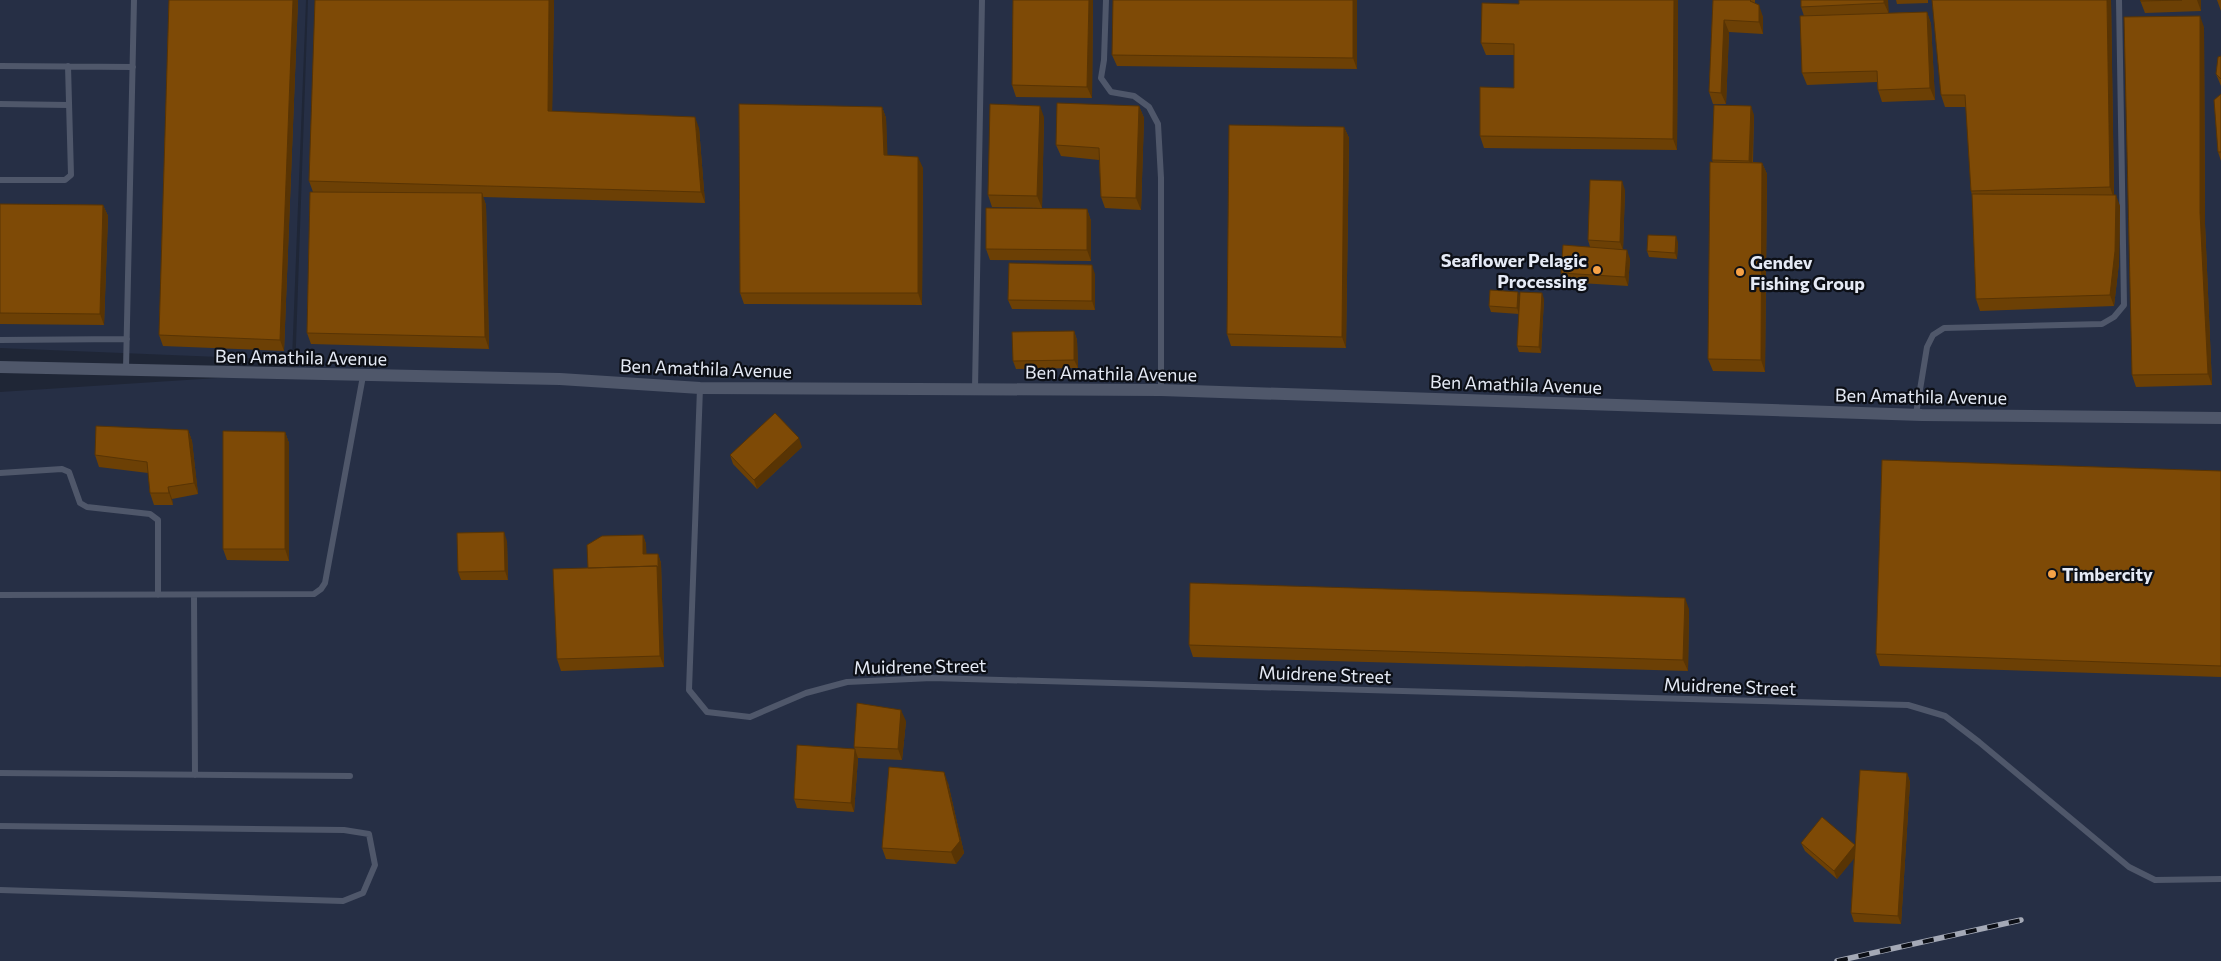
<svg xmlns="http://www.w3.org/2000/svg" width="2221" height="961" font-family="Commissioner,sans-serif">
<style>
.built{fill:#262f45}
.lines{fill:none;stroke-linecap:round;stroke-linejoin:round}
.lane{stroke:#4f576a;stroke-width:6}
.street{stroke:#4f576a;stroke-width:12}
.rail-casing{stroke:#a4a9b6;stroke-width:5.5}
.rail{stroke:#0c0f16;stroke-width:4;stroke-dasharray:11;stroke-linecap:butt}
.wall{fill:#6c4005}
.shaded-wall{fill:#583404}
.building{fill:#7e4a06;stroke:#583404}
.poi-dot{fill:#f6a247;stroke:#0c0f16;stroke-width:2}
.labels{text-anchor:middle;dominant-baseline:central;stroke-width:4.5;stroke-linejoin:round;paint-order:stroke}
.poi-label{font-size:18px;font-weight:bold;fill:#e5eaf5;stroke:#0c0f16;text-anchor:start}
.street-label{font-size:18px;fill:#e5eaf5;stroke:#0c0f16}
</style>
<rect width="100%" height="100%" fill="#1f2636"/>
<!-- built -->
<path class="built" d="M0,0H306L292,360L0,348Z
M308,0H2221V961H0V392L295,373Z"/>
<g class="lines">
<!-- lane -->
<path class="lane" d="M1106,0L1104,60L1101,78L1111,92L1134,96L1149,107L1158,124L1161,178V390
M0,66L133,67
M0,104L68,105
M0,180H65L71,175L68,66
M0,340L127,339
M126,369L134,0
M700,388L689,690L707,712L750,717L806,693L847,682L932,678L1908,705L1945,716L1979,742L2129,867L2155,880L2221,879
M975,389L982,0
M1916,414L1927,347L1933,335L1944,328L2102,324L2114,317L2124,305L2119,0
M0,473L62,469L69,472L80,503L87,507L150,514L158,520V595
M0,595L314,594L321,589L325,583L363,376
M194,595L195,775
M0,773L350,776
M0,826L344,830L369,834L375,865L363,893L343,901L0,890"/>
<!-- street -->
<path class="street" d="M0,367L560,379L700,388L1161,390L1922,415L2221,418"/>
<defs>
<path id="rail" d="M1837,961L2021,920"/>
</defs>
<!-- rail casing -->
<use href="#rail" class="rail-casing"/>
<!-- rail -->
<use href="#rail" class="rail"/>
</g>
<!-- wall -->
<path class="wall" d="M169,0H298L284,351L163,346L159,335Z
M554,0L552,111L699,128L705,203L483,197L486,205L489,349L311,344L307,333L313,192L309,181Z
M1093,0L1092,98L1016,97L1012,85Z
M1357,0V69L1117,66L1112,55Z
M1678,0L1677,150L1484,148L1480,136L1514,88V55H1486L1481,43L1519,4Z
M1713,0H1755V3L1763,17V34L1729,32L1726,104H1713L1709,92Z
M1888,0V13L1927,12L1931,24L1935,100L1882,102L1878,90L1877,82L1807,85L1802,73L1804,16L1801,7Z
M1896,0H1928V3L1897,4Z
M2111,0L2114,195L2120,206L2119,263L2114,306L1980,311L1976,299L1972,195L1971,191L1966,107H1945L1941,95Z
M2140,0H2201V11L2145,13Z
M2217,0H2221V11Z
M2204,27L2205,224L2212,385L2136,387L2132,375Z
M2221,56V86L2216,74Z
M2221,94V161L2218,152Z
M1139,106L1144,118L1141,210L1105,208L1101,197L1099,160L1061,156L1056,145Z
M882,107L886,118L887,155L923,168L922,305L744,304L740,293Z
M1754,115L1753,162L1762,163L1767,174L1765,372L1713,371L1708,359L1713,162L1712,160Z
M1044,117L1042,208L992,207L988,195Z
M1344,127L1349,138L1346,348L1231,346L1227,334Z
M1625,190L1623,249L1630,259L1628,286L1564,282L1561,273L1590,247L1588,240Z
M0,204L103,205L108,216L104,325L0,324Z
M1087,209L1091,221V261L990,260L986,249Z
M1678,242L1677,259L1649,257L1647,251Z
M1095,274V310L1012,309L1008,300Z
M1520,297L1544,299L1541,353L1519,352L1517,346L1519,314L1491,312L1489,306Z
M1074,331L1077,340L1078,368L1016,369L1013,361Z
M188,430L192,441L198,494L172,499L173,505H154L150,493L148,473L99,467L95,455Z
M285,432L289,443V561L227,560L223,549Z
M802,447L757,489L733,464L730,455Z
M2221,471V677L1880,666L1876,654Z
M643,535L646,544V554H658L661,563L664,667L561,671L557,659Z
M507,541L508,580H461L458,572Z
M1689,609L1688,671L1193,657L1189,645Z
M906,721L902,760L858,758L854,747Z
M855,749L858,758L854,812L797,808L794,799Z
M1907,773L1910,782L1901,924L1854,922L1851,913L1854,858L1837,879L1805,851L1801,843L1855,846Z
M948,783L964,853L956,864L886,859L882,848Z"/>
<!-- shaded-wall -->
<path class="shaded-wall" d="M293,0H298L284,351L280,340Z
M549,0H554L552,122L548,111Z
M1089,0H1093L1092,98L1087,87Z
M1353,0H1357V69L1353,58Z
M1674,0H1678L1677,150L1673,139Z
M1884,0H1888L1889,14L1884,3Z
M2107,0H2111L2114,199L2110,187Z
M2197,0H2201V11Z
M1759,5L1763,17V34L1759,22Z
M1927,12L1931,24L1935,100L1930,88Z
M2200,16L2204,27L2205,224L2212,385L2208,374L2200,212Z
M1724,20L1729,32L1726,104L1721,93Z
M1040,106L1044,117L1042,208L1037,196Z
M1139,106L1144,118L1141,210L1136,198Z
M1751,106L1754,115L1752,170L1749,161Z
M882,107L886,118L888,166L884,155Z
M695,117L699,128L705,203L701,192Z
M1344,127L1349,138L1346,348L1342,337Z
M918,157L923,168L922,305L918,293Z
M1762,163L1767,174L1765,372L1761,360Z
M1622,181L1625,190L1623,250L1620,242Z
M482,193L486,205L489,349L485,337Z
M2116,195L2120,206L2119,263L2114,306L2110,295Z
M103,205L108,216L104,325L100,314Z
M1087,209L1091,221V261L1087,250Z
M1676,236L1678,242L1677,259L1675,253Z
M1627,250L1630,259L1628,286L1625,277Z
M1092,265L1095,274V310L1092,301Z
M1518,292L1520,298L1519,314L1517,308Z
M1542,293L1544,299L1541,353L1539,347Z
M1074,331L1077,340L1078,368L1074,360Z
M188,430L192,441L198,494L194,483Z
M285,432L289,443V561L285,549Z
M799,438L802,447L757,489L754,480Z
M168,487L172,499L173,505L169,493Z
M504,532L507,541L508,580L505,571Z
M643,535L646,544L647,563L643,554Z
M658,554L661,563L664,667L660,656L657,566Z
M1685,598L1689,609L1688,671L1683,660Z
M901,710L906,721L902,760L898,749Z
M855,749L858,758L854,812L851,803Z
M944,772L948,783L964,853L956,864L951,852Z
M1907,773L1910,782L1901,924L1898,916Z
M1855,845L1858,854L1837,879L1834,871Z"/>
<!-- building -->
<path class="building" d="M169,0H293L280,340L159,335Z
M315,0H549L548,111L695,117L701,192L309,181Z
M1013,0H1089L1087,87L1012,85Z
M1113,0H1353V58L1112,55Z
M1519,0H1674L1673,139L1480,136V87L1514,88V44L1481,43L1482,3L1519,4Z
M1713,0H1751L1750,1L1759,5V22L1724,20L1721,93L1709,92Z
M1801,0H1884V3L1801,7Z
M1932,0H2107L2110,187L1971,191L1965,95H1941Z
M2140,0H2182L2141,1Z
M1927,12L1930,88L1878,90L1877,71L1802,73L1800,16Z
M2200,16V212L2208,374L2132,375L2124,17Z
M2221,56V79L2216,74L2218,57Z
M2221,94V152H2218L2214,100Z
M1057,103L1139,106L1136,198L1101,197L1099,148L1056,145Z
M739,104L882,107L884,155L918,157V293H740Z
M990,104L1040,106L1037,196L988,195Z
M1714,105L1751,106L1749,161L1712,160Z
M1229,125L1344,127L1342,337L1227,334Z
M1710,162L1762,163L1761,360L1708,359Z
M1590,180L1622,181L1620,242L1588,240Z
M310,192L482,193L485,337L307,333Z
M1972,194L2116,195L2115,251L2110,295L1976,299Z
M0,204L103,205L100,314L0,313Z
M986,208L1087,209V250L986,249Z
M1648,235L1676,236L1675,253L1647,251Z
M1563,245L1627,250L1625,277L1561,273Z
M1009,263L1092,265V301L1008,300Z
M1490,290L1518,292L1517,308L1489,306Z
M1520,292L1542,293L1539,347L1517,346Z
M1074,331V360L1013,361L1012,332Z
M775,413L799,438L754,480L730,455Z
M96,426L188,430L194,483L168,487L169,493H150L147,462L95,455Z
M223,431L285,432V549H223Z
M1882,460L2221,471V666L1876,654Z
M504,532L505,571L458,572L457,533Z
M643,535V554H658V568L657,566L588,568L587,545L602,536Z
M657,566L660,656L557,659L553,569Z
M1190,583L1685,598L1683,660L1189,645Z
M857,703L901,710L898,749L854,747Z
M797,745L855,749L851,803L794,799Z
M889,767L944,772L960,841L951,852L882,848Z
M1860,770L1907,773L1898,916L1851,913Z
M1822,817L1855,845L1834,871L1801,843Z"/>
<!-- markers -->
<g class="poi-dot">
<circle cx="1597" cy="270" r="5"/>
<circle cx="1740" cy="272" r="5"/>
<circle cx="2052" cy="574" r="5"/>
</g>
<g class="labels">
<!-- poi labels -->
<g class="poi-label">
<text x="1587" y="260" text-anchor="end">Seaflower Pelagic<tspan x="1587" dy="21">Processing</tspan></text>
<text x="1750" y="262">Gendev<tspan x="1750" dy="21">Fishing Group</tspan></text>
<text x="2062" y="574">Timbercity</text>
</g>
<!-- street labels -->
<g class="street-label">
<text transform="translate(301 357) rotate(1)">Ben Amathila Avenue</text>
<text transform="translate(706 368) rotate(2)">Ben Amathila Avenue</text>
<text transform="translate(1111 373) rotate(1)">Ben Amathila Avenue</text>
<text transform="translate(1516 384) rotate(2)">Ben Amathila Avenue</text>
<text transform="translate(1921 396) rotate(1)">Ben Amathila Avenue</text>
<text transform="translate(920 666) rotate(-1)">Muidrene Street</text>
<text transform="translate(1325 674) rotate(2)">Muidrene Street</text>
<text transform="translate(1730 686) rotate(2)">Muidrene Street</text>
</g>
</g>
</svg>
